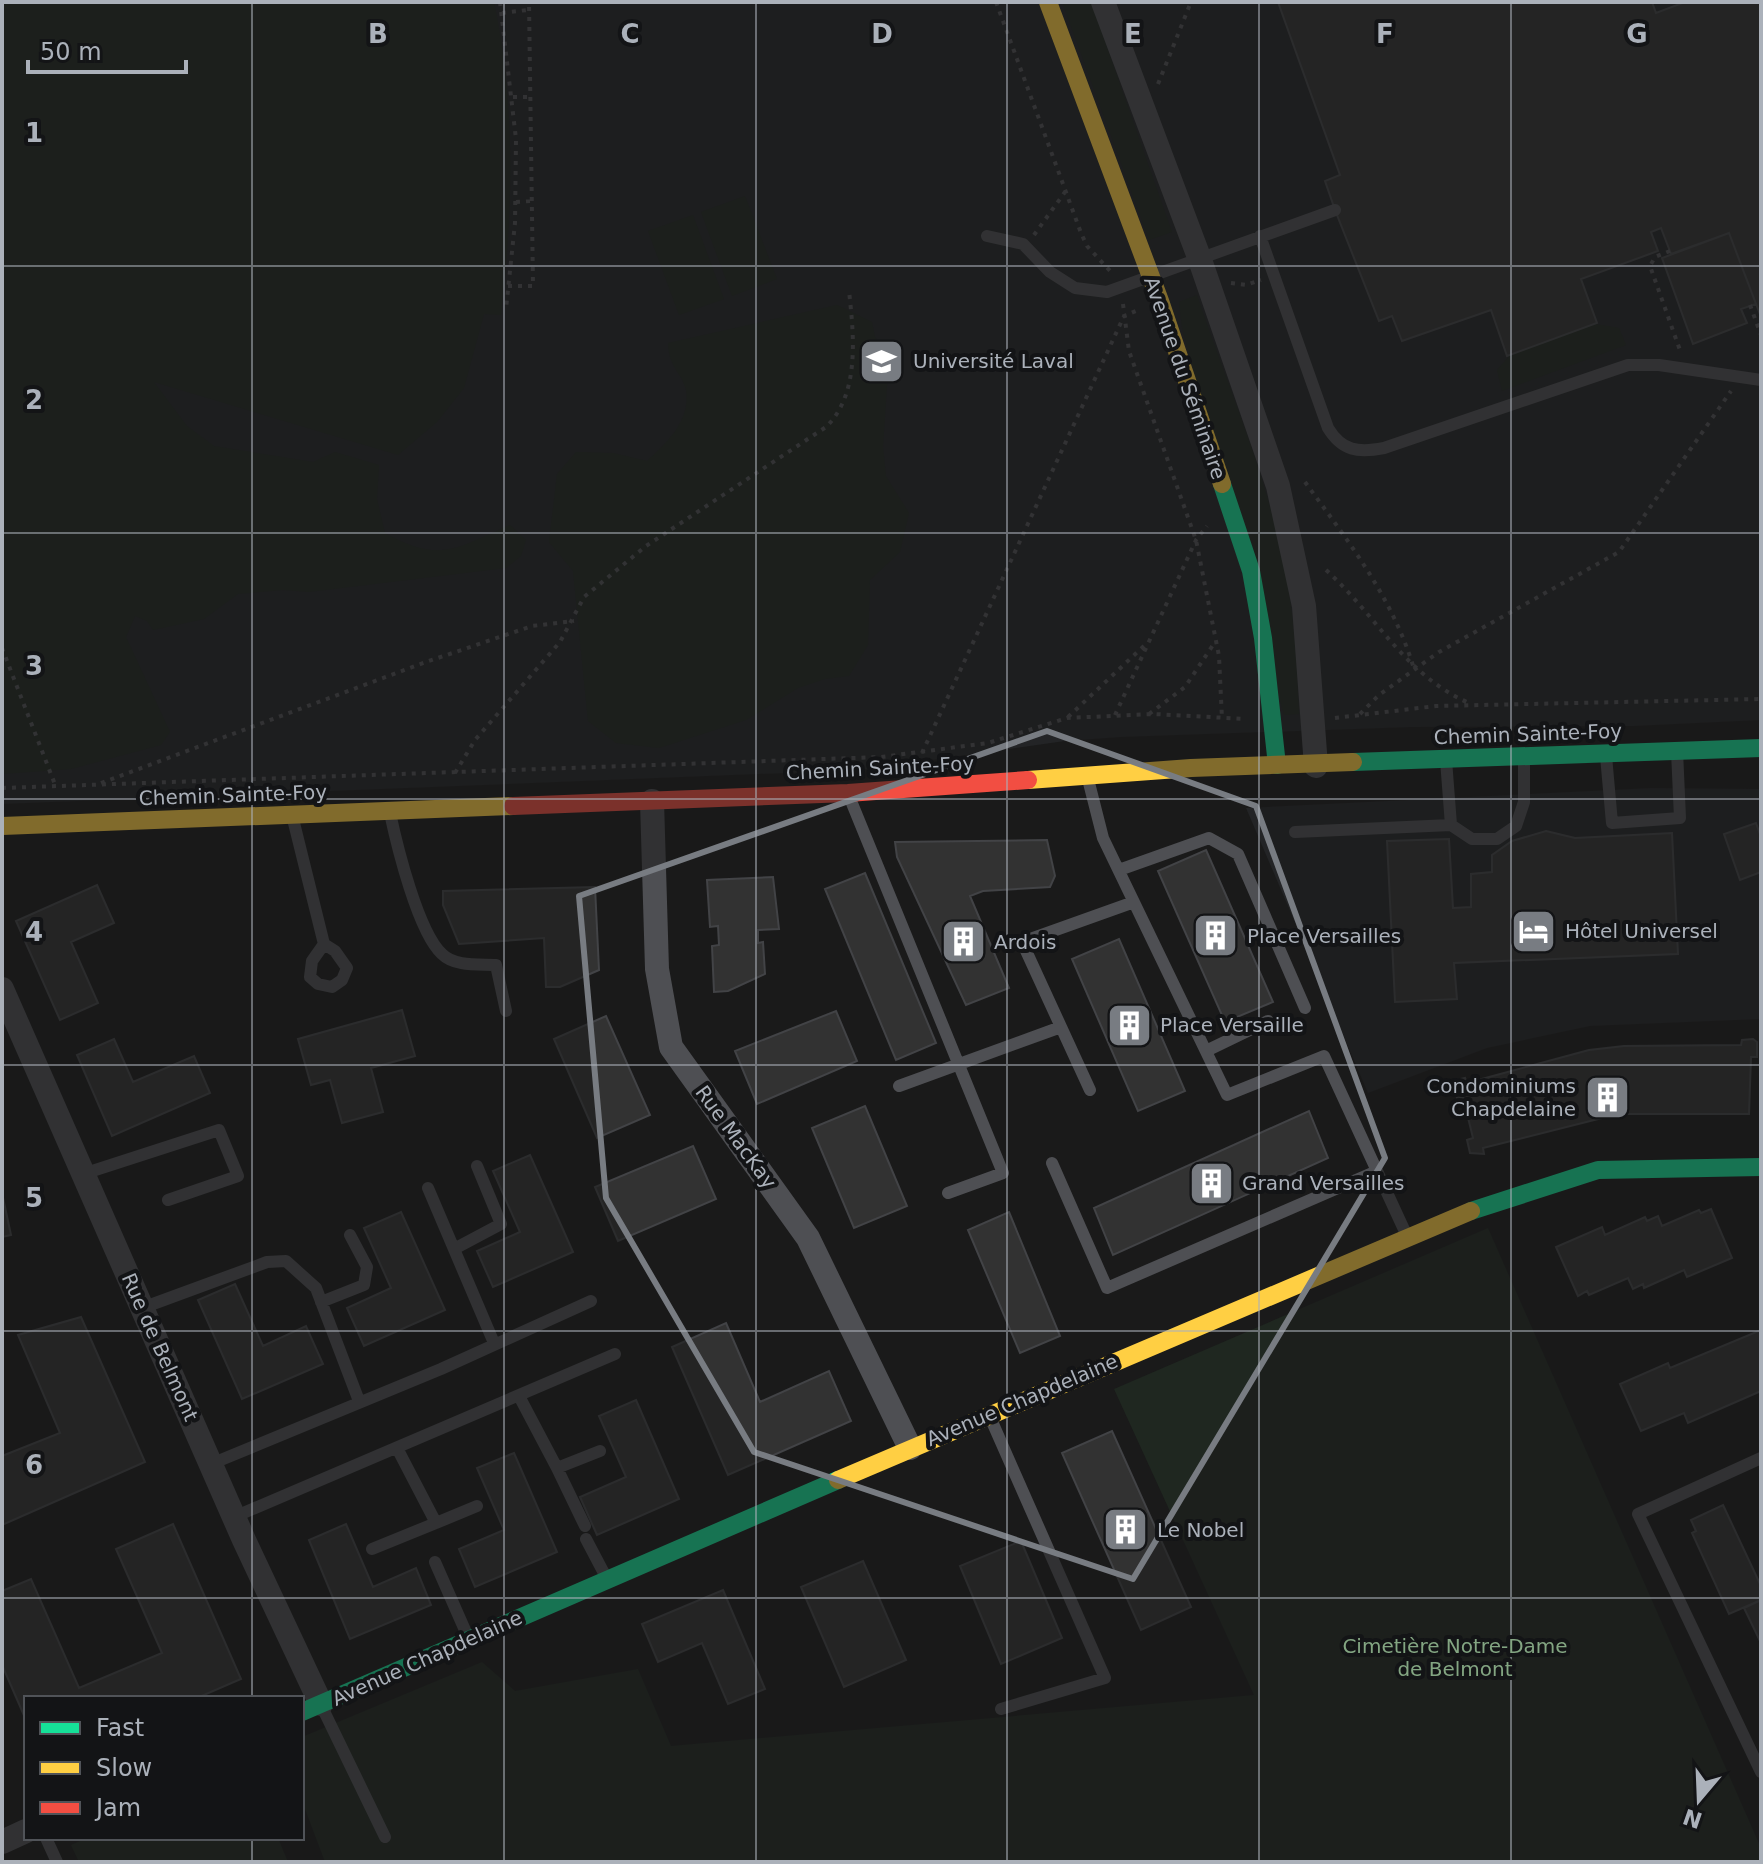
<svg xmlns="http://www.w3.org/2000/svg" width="1763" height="1864" font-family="'DejaVu Sans',sans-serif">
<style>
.built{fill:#232426}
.green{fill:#1f2720}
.building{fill:#323232;stroke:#424346;stroke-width:2}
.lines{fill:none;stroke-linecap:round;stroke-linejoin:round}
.path{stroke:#505154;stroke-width:4;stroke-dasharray:4 6;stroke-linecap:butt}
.lane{stroke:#4e4f53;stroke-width:12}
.street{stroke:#4e4f53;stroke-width:24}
.fast{stroke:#16e098;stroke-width:18}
.slow{stroke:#ffcf43;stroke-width:18}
.jam{stroke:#f24e42;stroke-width:18}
.marked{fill:none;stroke:#787c82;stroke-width:6;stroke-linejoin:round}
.grid{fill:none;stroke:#abb1ba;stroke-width:2;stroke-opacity:0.55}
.labels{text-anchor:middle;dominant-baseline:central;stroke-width:8;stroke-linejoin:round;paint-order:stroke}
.poi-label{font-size:20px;fill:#abb1ba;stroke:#131416;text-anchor:start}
.street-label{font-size:20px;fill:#abb1ba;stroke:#131416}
.park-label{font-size:20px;fill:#83a582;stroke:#131416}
.grid-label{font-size:26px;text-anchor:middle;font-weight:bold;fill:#abb1ba;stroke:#131416;stroke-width:8;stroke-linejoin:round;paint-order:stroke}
</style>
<rect width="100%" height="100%" fill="#1a1a1a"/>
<!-- built -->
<path class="built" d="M2,2H1761V720L1634,726L1413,727L1121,737L1065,741L861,770L2,804Z
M1651,788L1761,789V1019L1590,1026L1487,1048L1368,1093L1246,808Z"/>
<!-- green -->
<path class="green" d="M2,2H494C516,106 513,210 501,315L484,314L464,388L437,422L398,455L154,382L187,426L214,446L313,462L335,452L379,465L377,499L385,533C440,564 457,548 510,525L526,540L521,556L506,568L309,592L283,590L238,594L204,619L153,630L147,621L135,616L126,637L170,732L161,745L71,769L2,774Z
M1062,2H1091L1172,232L1149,240Z
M745,196L777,279L732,296L701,212Z
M693,215L724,299L679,315L648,231Z
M1197,295C1227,385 1267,475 1285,569C1294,617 1297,665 1299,714L1284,715L1182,328L1179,302Z
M837,305L872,322L875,337L889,356L883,447L886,476L909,513L900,552L870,580L868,645L849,676L825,679L798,688L746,720L659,748L616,743L588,721L573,571L549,542L557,474L576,452L613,453L647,461C667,443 691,420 686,390C682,372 669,369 668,343Z
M1595,324L1619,328L1626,345L1502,391L1497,370L1510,355Z
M1488,1228L1761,1848V1862H325L302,1801V1737L482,1662L515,1691L638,1669L671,1746L1254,1695L1114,1389Z
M87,1838H278L288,1862H79L71,1845Z"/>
<!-- building -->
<path class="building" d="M1278,2H1652L1656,13L1685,2H1761V317L1729,233L1671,254L1661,228L1651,232L1658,251L1581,279L1597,323L1507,356L1491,310L1402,341L1392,316L1379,321L1335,210L1325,181L1340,175Z
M1729,233L1756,304L1741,309L1747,323L1693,344L1662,258Z
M1756,823L1761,837V872L1740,880L1724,834Z
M1546,831L1575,838L1672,833L1678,954L1454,963L1457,999L1395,1002L1387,841L1449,839L1453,908L1471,907V874L1492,872V855L1512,841Z
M1047,840L1055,876L1050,887L983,891L970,896L1009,988L966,1005L897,857L895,842Z
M1206,850L1273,1002L1225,1022L1158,871Z
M865,873L936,1043L896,1060L825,889Z
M773,877L779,929L758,930V943L763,942L765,974L728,991L714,992L712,946L719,945L718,926L710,927L707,880Z
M97,885L114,923L71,942L98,1003L60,1020L16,921Z
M595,887L599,970L560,987H546L544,938L459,944L443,905V891Z
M1119,939L1185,1091L1138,1111L1072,959Z
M402,1010L415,1056L371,1068L383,1112L342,1123L330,1080L311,1085L298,1039Z
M836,1011L857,1061L757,1104L735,1051Z
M606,1016L650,1115L597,1138L554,1039Z
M114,1039L133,1082L194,1056L210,1093L112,1136L77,1055Z
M1753,1039L1757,1042V1057H1751L1749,1114H1618L1483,1148L1484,1154L1470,1153L1467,1140L1473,1138L1463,1097L1457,1099L1456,1080L1465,1078L1467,1083L1589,1050L1624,1046L1741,1045L1742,1040Z
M865,1106L907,1206L854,1228L812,1128Z
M1309,1111L1328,1158L1113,1255L1094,1208Z
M693,1146L716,1199L618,1241L595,1187Z
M530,1155L573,1252L493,1287L477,1251L520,1232L493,1171Z
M2,1193L11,1235L2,1237Z
M1711,1209L1732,1258L1687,1277L1684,1270L1644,1288L1643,1284L1633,1289L1628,1278L1589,1295L1587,1291L1578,1296L1556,1247L1602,1227L1605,1235L1645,1217L1647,1221L1658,1216L1662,1226L1699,1210L1701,1213Z
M401,1212L445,1310L364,1346L347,1308L391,1288L364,1228Z
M1009,1212L1060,1336L1020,1353L968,1230Z
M235,1284L263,1346L306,1326L323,1364L242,1399L198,1300Z
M81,1317L145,1462L2,1525V1456L60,1433L18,1335Z
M726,1323L760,1402L829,1371L851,1421L728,1475L672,1347Z
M1761,1330V1391L1688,1423L1684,1413L1641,1431L1620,1384L1668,1363L1670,1368Z
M636,1400L679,1499L597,1535L580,1497L626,1477L599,1416Z
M1112,1431L1191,1607L1141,1630L1062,1453Z
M514,1453L557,1552L475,1587L459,1549L504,1530L477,1468Z
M1723,1505L1761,1586V1600L1729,1614L1692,1533L1696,1531L1691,1520Z
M173,1524L241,1679L197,1698H26V1720L2,1665V1591L31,1579L79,1688L162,1653L116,1549Z
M346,1524L373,1587L416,1568L431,1605L350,1639L309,1540Z
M1021,1541L1062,1638L1001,1664L960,1566Z
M863,1561L906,1660L844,1687L801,1587Z
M723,1590L765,1689L728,1704L702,1643L658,1662L642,1624Z
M1761,1600V1643L1744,1608Z"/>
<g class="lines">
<!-- path -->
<path class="path" d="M500,2L516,139L515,223L506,309
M996,2L1081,233L1087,246L1112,273
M502,13L527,10
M1158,84L1191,2
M513,97H529
M516,202L532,201
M1034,235L1065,192
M1670,251L1655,257L1650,266L1681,353
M1231,283L1246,285L1261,280
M508,286H533L529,2
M1123,304L1129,351L1196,540L1219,656L1222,719
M1750,305L1761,335
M1305,482C1348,541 1393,598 1414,669
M1326,570C1378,617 1404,675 1471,704
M2,648L56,787
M1149,714L1185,687L1215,642
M1360,714L1379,695L1439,652L1619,552L1731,391
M1115,715L1196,540L1207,526
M1068,717L1146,644
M1335,718L1436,706L1761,699
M922,753L1124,316L1136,311
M455,773L475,740L560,642L584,597L646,546L826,427C860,394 854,336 849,291
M101,783L426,662L532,626L574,621
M2,788L881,757L988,743L1067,718L1154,714L1246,719"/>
<!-- lane -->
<path class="lane" d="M987,236L1023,244L1050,272L1075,288L1107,292L1335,210
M1260,236L1328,428C1342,451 1358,453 1384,448L1628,365H1659L1761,380
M1606,756L1612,823L1680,818L1677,751
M1446,760L1451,825
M1088,779L1103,838L1227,1095L1324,1056L1407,1236
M849,796L1003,1173L948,1193
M390,813C397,846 418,932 442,954C455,967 479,964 496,965L506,1011
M293,819L324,944L312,961L310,977L318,984L332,987L342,980L347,968L335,951L324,944
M1295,832L1451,825L1472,839H1497L1516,826L1524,802V760
M1119,870L1209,838L1238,854L1305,1008
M1206,1051L1268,1021
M899,1086L1061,1027
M1090,1090L1022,942L1134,902
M1052,1163L1107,1288L1377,1171
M83,1174L219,1130L238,1176L168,1200
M428,1188L494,1343
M454,1249L501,1224L477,1166
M321,1302L364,1285L367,1267L350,1235
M142,1308L267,1262L286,1261L316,1288L359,1401
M519,1396L557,1468L600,1451
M990,1417L1105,1678L1001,1709
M1761,1458L1638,1514L1761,1772
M211,1464L441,1369L591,1301
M557,1468L585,1526
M234,1517L615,1354
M436,1523L477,1506
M586,1539L606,1577
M372,1549L436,1523L397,1448
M435,1562L468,1637
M322,1707L385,1837
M46,1838L57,1862"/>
<!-- street -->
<path class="street" d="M1103,2L1199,257L1278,486L1304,606L1316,766
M652,801L657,969L671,1047L808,1238L910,1448
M2,989L244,1540L321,1704
M2,1842L26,1831"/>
<!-- fast -->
<path class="fast" d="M1222,484L1251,571L1263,638L1277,765
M1353,762L1761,748
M1471,1211L1598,1170L1761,1167
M302,1712L838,1480"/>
<!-- slow -->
<path class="slow" d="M1048,2L1160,301L1222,484
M1028,780L1191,768L1353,762
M2,826L513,806
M838,1480L1471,1211"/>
<!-- jam -->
<path class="jam" d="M513,806L848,793L1028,780"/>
</g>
<!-- marked area -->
<path d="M0 0H1763V1864H0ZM1047,731L1256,806L1385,1158L1133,1579L754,1452L606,1198L579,896Z" fill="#1a1a1a" fill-opacity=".55" fill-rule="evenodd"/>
<path class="marked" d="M1047,731L1256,806L1385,1158L1133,1579L754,1452L606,1198L579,896Z"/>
<!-- grid -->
<path class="grid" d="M252,2V1698M504,2V1862M756,2V1862M1007,2V1862M1259,2V1862M1511,2V1862M2,266H1761M2,533H1761M2,799H1761M2,1065H1761M2,1331H1761M2,1598H1761M252,1838V1862"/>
<!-- icons -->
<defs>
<symbol id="university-square" viewBox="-11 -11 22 22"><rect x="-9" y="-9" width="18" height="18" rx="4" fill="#787c82" stroke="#131416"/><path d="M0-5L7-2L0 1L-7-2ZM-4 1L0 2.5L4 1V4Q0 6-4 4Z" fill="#fff"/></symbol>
<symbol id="hotel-square" viewBox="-11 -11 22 22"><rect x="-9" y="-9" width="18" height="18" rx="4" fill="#787c82" stroke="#131416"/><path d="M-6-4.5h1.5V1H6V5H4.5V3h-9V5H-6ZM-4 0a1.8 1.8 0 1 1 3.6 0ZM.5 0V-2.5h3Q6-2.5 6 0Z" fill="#fff"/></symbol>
<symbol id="building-square" viewBox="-11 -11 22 22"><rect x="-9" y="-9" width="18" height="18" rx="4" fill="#787c82" stroke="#131416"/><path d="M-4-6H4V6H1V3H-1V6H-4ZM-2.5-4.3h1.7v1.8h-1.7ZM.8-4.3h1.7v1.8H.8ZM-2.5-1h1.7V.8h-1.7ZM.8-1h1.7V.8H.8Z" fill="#fff"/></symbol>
</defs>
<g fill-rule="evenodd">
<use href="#university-square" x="856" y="336" width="51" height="51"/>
<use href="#hotel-square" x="1508" y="906" width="51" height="51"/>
<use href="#building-square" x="1190" y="910" width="51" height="51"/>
<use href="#building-square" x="938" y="916" width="51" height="51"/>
<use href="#building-square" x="1104" y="1000" width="51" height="51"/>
<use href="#building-square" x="1582" y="1072" width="51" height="51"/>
<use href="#building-square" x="1186" y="1158" width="51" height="51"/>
<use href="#building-square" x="1100" y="1504" width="51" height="51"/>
</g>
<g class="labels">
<!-- poi labels -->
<g class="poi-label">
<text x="913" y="361">Université Laval</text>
<text x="1565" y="931">Hôtel Universel</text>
<text x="1247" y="936">Place Versailles</text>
<text x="994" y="942">Ardois</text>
<text x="1160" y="1025">Place Versaille</text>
<text x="1576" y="1086" text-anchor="end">Condominiums<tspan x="1576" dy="23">Chapdelaine</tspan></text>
<text x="1242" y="1183">Grand Versailles</text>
<text x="1157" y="1530">Le Nobel</text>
</g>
<!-- street labels -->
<g class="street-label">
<text transform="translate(1185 378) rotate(71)">Avenue du Séminaire</text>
<text transform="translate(1528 734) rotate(-2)">Chemin Sainte-Foy</text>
<text transform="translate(880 768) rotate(-3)">Chemin Sainte-Foy</text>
<text transform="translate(233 795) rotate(-2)">Chemin Sainte-Foy</text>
<text transform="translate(736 1137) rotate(54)">Rue MacKay</text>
<text transform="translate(160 1347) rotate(66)">Rue de Belmont</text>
<text transform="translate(1022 1400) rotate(-23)">Avenue Chapdelaine</text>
<text transform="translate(427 1658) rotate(-24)">Avenue Chapdelaine</text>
</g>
<!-- park labels -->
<g class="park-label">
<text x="1455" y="1646">Cimetière Notre-Dame<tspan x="1455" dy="23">de Belmont</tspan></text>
</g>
</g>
<g class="grid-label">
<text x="378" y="43">B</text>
<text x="630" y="43">C</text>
<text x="882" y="43">D</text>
<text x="1133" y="43">E</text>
<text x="1385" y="43">F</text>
<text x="1637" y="43">G</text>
<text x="34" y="142">1</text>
<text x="34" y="409">2</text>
<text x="34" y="675">3</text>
<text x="34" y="941">4</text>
<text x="34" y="1207">5</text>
<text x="34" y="1474">6</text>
</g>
<!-- border -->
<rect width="1763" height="1864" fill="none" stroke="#abb1ba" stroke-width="8"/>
<!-- legend -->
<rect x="24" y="1696" width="280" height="144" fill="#131416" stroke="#505358" stroke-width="2"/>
<rect x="40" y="1722" width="40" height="12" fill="#16e098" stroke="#505358" stroke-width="2"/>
<text x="96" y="1736" font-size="24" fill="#abb1ba">Fast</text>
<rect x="40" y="1762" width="40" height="12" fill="#ffcf43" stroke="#505358" stroke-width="2"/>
<text x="96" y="1776" font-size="24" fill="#abb1ba">Slow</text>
<rect x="40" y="1802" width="40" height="12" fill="#f24e42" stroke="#505358" stroke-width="2"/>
<text x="96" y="1816" font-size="24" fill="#abb1ba">Jam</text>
<!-- north arrow -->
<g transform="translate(1699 1800) rotate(199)" stroke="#131416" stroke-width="6" paint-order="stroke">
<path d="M0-6L14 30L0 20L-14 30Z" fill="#abb1ba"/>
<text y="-12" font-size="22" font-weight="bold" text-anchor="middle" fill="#abb1ba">N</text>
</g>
<!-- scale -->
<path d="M28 60v12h158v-12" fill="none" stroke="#abb1ba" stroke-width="4"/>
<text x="40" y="60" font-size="24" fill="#abb1ba" stroke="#131416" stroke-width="6" paint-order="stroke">50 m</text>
</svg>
